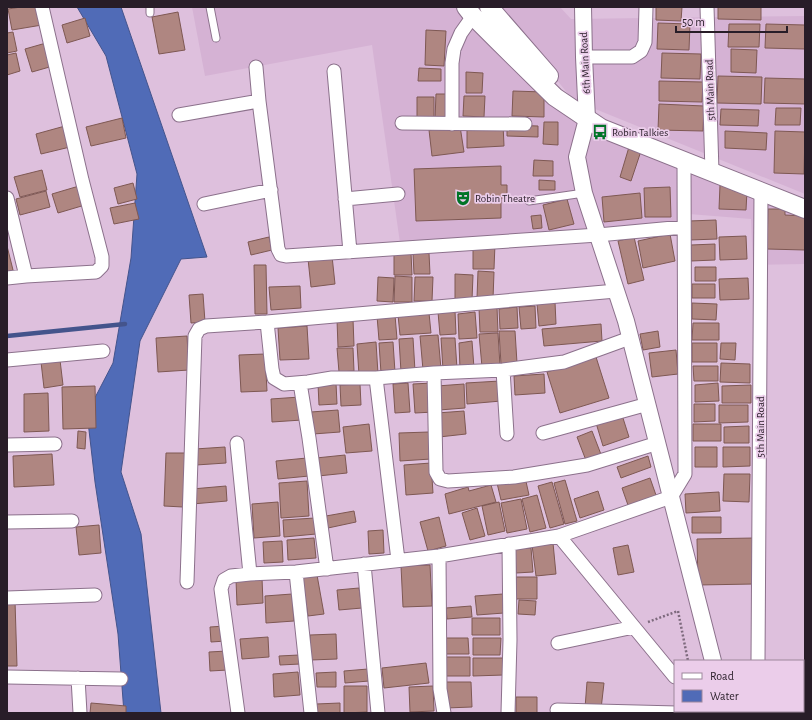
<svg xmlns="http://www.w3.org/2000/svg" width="812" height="720" font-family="'Alegreya Sans',sans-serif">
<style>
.built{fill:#d5b2d4}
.water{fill:#506bb7;stroke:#44548c}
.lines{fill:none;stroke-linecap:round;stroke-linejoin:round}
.stream{stroke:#44548c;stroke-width:4.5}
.building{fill:#af8681;stroke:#7e5853}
.service-casing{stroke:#8c718c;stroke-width:9}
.minor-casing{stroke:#8c718c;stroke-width:15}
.tertiary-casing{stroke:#8c718c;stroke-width:18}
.secondary-casing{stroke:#8c718c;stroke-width:20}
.path{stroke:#7d6a7d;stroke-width:2.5;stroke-dasharray:2 2;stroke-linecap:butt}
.service{stroke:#fff;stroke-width:7}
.minor{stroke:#fff;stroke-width:13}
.tertiary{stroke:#fff;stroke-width:16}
.secondary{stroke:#fff;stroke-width:18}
.labels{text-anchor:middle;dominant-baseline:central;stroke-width:3.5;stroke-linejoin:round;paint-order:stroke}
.street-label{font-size:11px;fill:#281d28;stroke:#ebcdea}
.poi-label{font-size:11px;fill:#281d28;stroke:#ebcdea;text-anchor:start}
</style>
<rect width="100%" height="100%" fill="#dec0dd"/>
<!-- built -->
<path class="built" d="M192,7H461L584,131L805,217V264L753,265L751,219L689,214L674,226L400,243L372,45L205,76Z
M498,7H560L571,19L805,16V194L573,100Z"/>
<!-- water -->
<path class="water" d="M77,7H121L207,257L181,259L140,341L121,472L141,534L161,713H124L118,634L95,482L87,413L113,363L131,258L137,174L106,56Z"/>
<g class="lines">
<!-- stream -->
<path class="stream" d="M7,336L125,324"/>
</g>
<!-- building -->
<path class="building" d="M21,7H39L42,25L12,30L8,9Z
M656,7H682L681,21L656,20Z
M718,7H761V20L718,19Z
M178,12L185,50L159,54L152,17Z
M85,18L90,36L67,43L62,25Z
M658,23L690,24L689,50L657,49Z
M729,24H760L759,47H728Z
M766,24L805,25V49L765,48Z
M426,30L446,31L444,66L425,65Z
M13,32L17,51L7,53V33Z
M46,43L53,66L32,72L25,49Z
M731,49L757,50L756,73L731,72Z
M16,53L20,71L7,75V55Z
M662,53L701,54L700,79L661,78Z
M419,68L441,69V81H418Z
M466,72L483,73L482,93H466Z
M718,76L762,77L761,104L717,103Z
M765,78L805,79V104L764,103Z
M659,81L703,82L702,102L659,101Z
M513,91L544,92V117L512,116Z
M436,94H449L448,120L435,119Z
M464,96H485L484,117L463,116Z
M417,97H434V118H417Z
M659,104L704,106L703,131L658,130Z
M776,108H801L800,125H775Z
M721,109L759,110L758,126L720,125Z
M122,118L126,138L91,146L86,127Z
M544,122H558V145L543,144Z
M503,124L504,146L467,148V126Z
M507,125L538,126V137L507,136Z
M65,126L70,147L41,154L36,134Z
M460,126L464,152L432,156L429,130Z
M725,131L767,133L766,150L725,148Z
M775,131L805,132L804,174L774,173Z
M629,147L641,151L631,181L620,177Z
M534,160L553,161V176H533Z
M501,166V185H507V198H501V218L416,221L414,169Z
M42,170L47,190L20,197L14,177Z
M539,180L555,181V190H539Z
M133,183L137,199L118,204L114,188Z
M720,185H734V191H747L746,210L719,209Z
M79,186L85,205L58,213L52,194Z
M670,187L671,217H645L644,188Z
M46,191L50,207L20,215L16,199Z
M640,193L642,218L604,222L602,197Z
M567,199L574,224L549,230L543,205Z
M135,203L139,219L114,224L110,208Z
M768,209H785V215L805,216V250L767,249Z
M541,215L542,228L533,229L531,216Z
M716,220L717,239L690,240L689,221Z
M670,234L675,261L643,268L638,241Z
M746,236L747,259L720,260L719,237Z
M269,237L272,250L251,255L248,242Z
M634,237L644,280L628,284L618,241Z
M473,244H495L494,269H473Z
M715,244V260L691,261V245Z
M7,246L13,270L7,272Z
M411,253L412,275H394V254Z
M429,253L430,274H414L413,254Z
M332,256L335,284L311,287L308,259Z
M254,265H266L267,314H255Z
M695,267H716V281H695Z
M478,271L494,272L493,299L477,298Z
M455,274L473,275L472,300H455Z
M395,276L412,277V302H394Z
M378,277L394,278L393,302L377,301Z
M415,277H433L432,301H414Z
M748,278L749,299L720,300L719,279Z
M692,284H715V298H692Z
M300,286L301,308L271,310L269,287Z
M203,294L205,322L191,323L189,295Z
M555,302L556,324L539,326L537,304Z
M692,303L717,304L716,320L692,319Z
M535,306L536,328L521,329L519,307Z
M497,307L498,332H480L479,308Z
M517,307L518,328L500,329L499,309Z
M455,311L456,334L440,335L438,312Z
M475,312L477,338L459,339L458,314Z
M429,313L431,333L400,335L398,315Z
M395,315L397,339L379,340L377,316Z
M353,319L354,346L338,347L337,320Z
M693,323H719V340H692Z
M601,324L602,341L544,346L542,329Z
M307,326L309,359L280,360L278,328Z
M499,331H515L517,363L501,364Z
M658,331L660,347L643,350L640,334Z
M498,333L500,366L482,367L479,334Z
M438,335L441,369L423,370L420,336Z
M187,336L189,370L158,372L156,338Z
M413,338L415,371L401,372L399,339Z
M441,338H455L457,369L443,370Z
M472,341L474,368L460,369L459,343Z
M376,342L378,374L359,375L357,344Z
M393,342L395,372L381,373L379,343Z
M692,343H717V362H692Z
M721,343H736L735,360L720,359Z
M337,348H353L354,371L339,372Z
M676,350L678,374L652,377L649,353Z
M265,354L267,391L241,392L239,355Z
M596,357L609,398L560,413L547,372Z
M60,360L63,385L44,388L41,362Z
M721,363L750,364V383L720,382Z
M693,366H718V381H694Z
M544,374L545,393L515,395L514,376Z
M500,381L501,401L467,404L466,383Z
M336,383L337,404L319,405L318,384Z
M408,383L410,412L395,413L393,384Z
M432,383L434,412L415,413L413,384Z
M718,383L719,401L695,402V385Z
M360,384L361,405L341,406L340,385Z
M464,384L465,408L439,410L437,386Z
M751,385V403H722V386Z
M95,386L96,428L63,429L62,387Z
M48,393L49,431L24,432V394Z
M300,397L302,420L272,422L271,399Z
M694,404H715V421L694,422Z
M719,405H748V422L719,423Z
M338,410L340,432L313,434L311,412Z
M464,411L466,434L439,437L437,413Z
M622,415L629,437L603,446L596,423Z
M369,424L372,451L346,453L343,427Z
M693,424H721V441H693Z
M749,426V443H724V427Z
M78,431L86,432L85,449L77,448Z
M592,431L602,457L587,463L577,437Z
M429,432L431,459L400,461L399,433Z
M225,447L226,463L196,465L195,449Z
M695,447H717V467H695Z
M723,447H750V466L723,467Z
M166,453H185L183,507L164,506Z
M52,454L54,485L14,487L13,456Z
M345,455L347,473L318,476L316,458Z
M648,456L651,467L621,478L617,467Z
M307,458L309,476L278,479L276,461Z
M431,463L433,493L406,495L404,465Z
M724,474H750L749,502L723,501Z
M525,477L529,495L501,500L497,483Z
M650,478L657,498L629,508L622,488Z
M565,480L577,521L565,524L554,483Z
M307,481L309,516L281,518L279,483Z
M552,482L564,524L550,528L538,486Z
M491,485L496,502L449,514L445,494L468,487L469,491Z
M226,486L227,501L192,504V489Z
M598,491L604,510L580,518L574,499Z
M719,492L720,511L686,513L685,494Z
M537,495L546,528L530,532L522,499Z
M521,499L527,529L507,533L501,503Z
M278,502L280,536L254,538L252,504Z
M499,502L505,531L488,535L482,506Z
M477,508L485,536L470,540L462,513Z
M354,511L356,522L328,528L326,516Z
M439,517L446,546L428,551L420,522Z
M692,517H721V533H692Z
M315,518L316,534L284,537L283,520Z
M99,525L101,553L79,555L76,527Z
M383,530L384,553L369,554L368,531Z
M314,538L316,558L288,560L287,540Z
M754,538V584L698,585L697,539Z
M282,541L283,562L264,563L263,542Z
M553,543L556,574L536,576L532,545Z
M628,545L634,572L618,575L613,548Z
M531,548L533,572L516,573L515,549Z
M430,565L432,606L403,607L401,566Z
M317,575L324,614L308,616L302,577Z
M516,577H537V599H516Z
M262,578L263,603L237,605L236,580Z
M359,588L362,608L339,610L337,590Z
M292,594L294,621L266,623L265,596Z
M503,594L504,613L477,615L475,596Z
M519,600L536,601L535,615L518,614Z
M15,601L17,666H7V602Z
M471,606L472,617L447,619L446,608Z
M472,618H500V635H472Z
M225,626L226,641L211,642L210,627Z
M336,634L337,659L311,660L310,635Z
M268,637L269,657L242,659L240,639Z
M444,638H468L469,654H444Z
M473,638H501L500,655H473Z
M227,651L228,670L210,671L209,652Z
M299,655L300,664L280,665L279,656Z
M446,657H470V676H445Z
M473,658H504V675L473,676Z
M426,663L429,683L384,688L382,668Z
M368,669L369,681L345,683L344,671Z
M298,672L300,695L274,697L273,674Z
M336,672V687H317L316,673Z
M445,682H471L472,707L446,708Z
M587,682L604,683L601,709L585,708Z
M344,686H367V712L344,713Z
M433,686L434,711L410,712L409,687Z
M516,697H537V713H516Z
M91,703L126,706V713H90Z
M340,703V713H316V704Z"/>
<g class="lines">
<defs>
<path id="service" d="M150,7V13
M210,7L216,38
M529,201L584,193"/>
<path id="minor" d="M707,7L712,172
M584,57H632L641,51L645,42L646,7
M334,71L350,252
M259,101L278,249L281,255L286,256L598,235L684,227
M179,115L259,101L256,67
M402,123L525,124
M452,124V63L454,49L461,33L473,16
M7,198L26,276
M345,199L398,194
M204,204L271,190
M7,278L26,276L96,272L102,266V257L82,180L42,7
M267,322L272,369L274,378L284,384L308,382L332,378H376
M7,360L103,351
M503,370L507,434
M434,373L436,472L440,479L448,481L514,477L587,465L658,443
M300,383L309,438L327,569
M543,433L648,404
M237,443L250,574L296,572L439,556L559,536
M7,445L55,444
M7,522L72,521
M439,556L440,689L444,713
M398,560L376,378L434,373L503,370L564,362L630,338
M364,564L378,713
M296,572L311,713
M187,582L195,336L199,329L206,326L267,322L616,291
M7,598L95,595
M558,643L634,627
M758,661L761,192
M7,677L121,679
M675,677L559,536L671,497L685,474L684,161
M78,678L80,713
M557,710L677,713
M703,711L705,713
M238,713L221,589L224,580L231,576L250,574
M508,713L510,640L509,544
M758,713V711"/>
<path id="tertiary" d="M583,7L584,57L587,119L577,157L584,193L626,321L713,661
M727,711V713"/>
<path id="secondary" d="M466,7L473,16L497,40L555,97L601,128L805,209
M489,7L549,76"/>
</defs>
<!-- service casing -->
<use href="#service" class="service-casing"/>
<!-- minor casing -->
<use href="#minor" class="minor-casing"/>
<!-- tertiary casing -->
<use href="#tertiary" class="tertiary-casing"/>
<!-- secondary casing -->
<use href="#secondary" class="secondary-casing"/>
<!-- path -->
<path class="path" d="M648,622L678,611L688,661"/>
<!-- service -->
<use href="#service" class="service"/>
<!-- minor -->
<use href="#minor" class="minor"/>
<!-- tertiary -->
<use href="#tertiary" class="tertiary"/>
<!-- secondary -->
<use href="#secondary" class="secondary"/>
</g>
<!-- icons -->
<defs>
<symbol id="bus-bare" viewBox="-9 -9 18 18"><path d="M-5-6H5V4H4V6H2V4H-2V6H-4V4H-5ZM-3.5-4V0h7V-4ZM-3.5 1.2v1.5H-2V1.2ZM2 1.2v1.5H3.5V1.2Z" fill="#017427" stroke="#ebcdea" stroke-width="2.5" paint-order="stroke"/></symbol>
<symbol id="theatre-bare" viewBox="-9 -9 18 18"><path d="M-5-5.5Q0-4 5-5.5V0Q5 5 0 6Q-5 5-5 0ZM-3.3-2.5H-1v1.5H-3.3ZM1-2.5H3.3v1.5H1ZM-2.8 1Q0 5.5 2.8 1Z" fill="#017427" stroke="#ebcdea" stroke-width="2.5" paint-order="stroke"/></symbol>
</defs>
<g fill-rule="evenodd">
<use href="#bus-bare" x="589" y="121" width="22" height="22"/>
<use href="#theatre-bare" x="452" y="187" width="22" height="22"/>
</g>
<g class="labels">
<!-- street labels -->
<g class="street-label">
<text transform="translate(585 63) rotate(-93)">6th Main Road</text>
<text transform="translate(710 90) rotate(-92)">5th Main Road</text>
<text transform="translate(760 427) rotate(-90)">5th Main Road</text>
</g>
<!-- poi labels -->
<g class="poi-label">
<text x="612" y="132">Robin Talkies</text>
<text x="475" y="198">Robin Theatre</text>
</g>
</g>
<!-- border -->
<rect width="812" height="720" fill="none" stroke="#281d28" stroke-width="16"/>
<!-- legend -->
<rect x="674" y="660" width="130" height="52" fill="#ebcdea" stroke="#9d879c"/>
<rect x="682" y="673" width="20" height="6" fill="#ffffff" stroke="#9d879c"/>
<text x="710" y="680" font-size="12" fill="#281d28">Road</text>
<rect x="682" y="690" width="20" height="12" fill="#506bb7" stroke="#9d879c"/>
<text x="710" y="700" font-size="12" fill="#281d28">Water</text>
<!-- scale -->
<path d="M676 26v6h111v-6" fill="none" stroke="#281d28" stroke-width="2"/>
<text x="682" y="26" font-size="12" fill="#281d28" stroke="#ebcdea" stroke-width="3" paint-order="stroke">50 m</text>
</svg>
